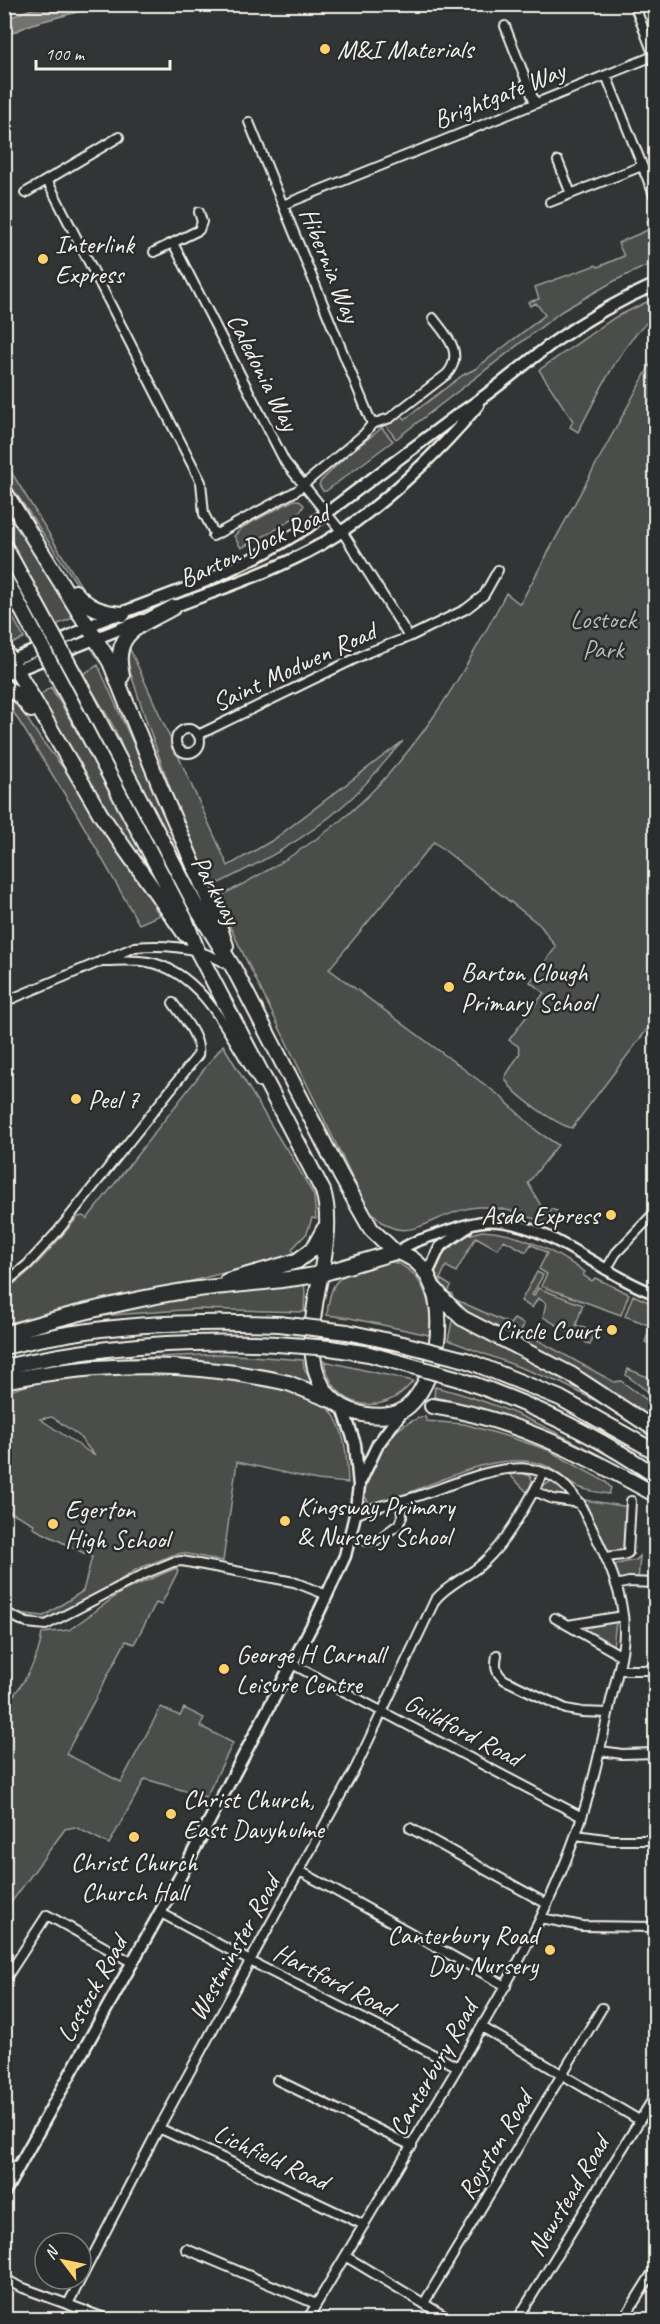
<svg xmlns="http://www.w3.org/2000/svg" width="660" height="2324" font-family="Caveat,sans-serif">
<style>
.green{fill:#4b4d4c;stroke:#a09f9a;stroke-width:1.5;fill-rule:evenodd}
.water{fill:#727370;stroke:#a6a5a0;stroke-width:1.5}
.lines{fill:none;stroke-linecap:round;stroke-linejoin:round}
.minor-casing{stroke:#f4f1e8;stroke-width:12}
.tertiary-casing{stroke:#f4f1e8;stroke-width:14}
.secondary-casing{stroke:#f4f1e8;stroke-width:15}
.trunk-casing{stroke:#f4f1e8;stroke-width:18}
.motorway-casing{stroke:#f4f1e8;stroke-width:18}
.minor{stroke:#2a2d2e;stroke-width:8}
.tertiary{stroke:#2a2d2e;stroke-width:9}
.secondary{stroke:#2a2d2e;stroke-width:10}
.trunk{stroke:#2a2d2e;stroke-width:14}
.motorway{stroke:#2a2d2e;stroke-width:14}
.trunk-bridge-casing{stroke:#f4f1e8;stroke-width:18;stroke-linecap:butt}
.motorway-bridge-casing{stroke:#f4f1e8;stroke-width:18;stroke-linecap:butt}
.trunk-bridge{stroke:#2a2d2e;stroke-width:14}
.motorway-bridge{stroke:#2a2d2e;stroke-width:14}
.poi-dot{fill:#ffd166;stroke:#2a2d2e;stroke-width:2}
.labels{text-anchor:middle;dominant-baseline:central;stroke-width:5;stroke-linejoin:round;paint-order:stroke}
.poi-label{font-size:26px;fill:#f4f1e8;stroke:#2a2d2e;text-anchor:start}
.street-label{font-size:26px;fill:#f4f1e8;stroke:#2a2d2e}
.park-label{font-size:26px;fill:#b9b8b1;stroke:#2a2d2e}
</style>
<rect width="100%" height="100%" fill="#323535"/>
<filter id="ink" filterUnits="userSpaceOnUse"><feTurbulence type="fractalNoise" baseFrequency=".0167" numOctaves="2"/><feDisplacementMap in="SourceGraphic" scale="12" xChannelSelector="R" yChannelSelector="G"/><feConvolveMatrix kernelMatrix="1 2 1 2 8 2 1 2 1" color-interpolation-filters="sRGB"/></filter>
<g filter="url(#ink)">
<!-- green -->
<path class="green" d="M652,220L656,222L655,262L616,280L562,311L396,439L386,426L401,414L405,419L463,375L475,369L545,315L536,303L530,306L528,302L539,299L535,287L596,265L598,267L624,256L618,243L650,229L647,221Z
M655,298V315C619,345 600,392 578,432L570,427L573,421L539,370L614,318Z
M655,356V1019L572,1128C556,1124 508,1092 505,1077L520,1053L518,1046L509,1040L544,993L530,982L556,947L540,925L434,842L329,969L500,1096L538,1132L558,1145L528,1183L545,1213L549,1214L551,1209L557,1211L550,1226C529,1216 503,1206 479,1207C431,1210 403,1259 365,1203L216,898C256,878 294,856 330,829C409,768 461,680 506,593L520,604Z
M382,428L393,441L326,491H323L319,485L321,481L346,456Z
M4,460L84,591L83,593L5,477Z
M294,500H298L304,505C299,520 256,540 241,548L234,536L243,527Z
M4,503L75,617L56,625L5,533Z
M4,608L12,616L24,638L8,646L5,638Z
M130,649L228,866L273,840L403,741C384,762 367,785 346,803C307,839 258,864 211,887L173,796L143,711L129,668L128,657Z
M59,661L111,756L106,758L55,663Z
M98,665L187,864L182,866L125,757C118,727 97,701 83,674Z
M51,687L96,764L141,848L135,853L36,698Z
M9,699L16,702L40,738L82,792L125,863L157,907L155,908L160,915L139,924L75,811L9,705L6,704Z
M223,1045L285,1148H287L314,1196L316,1219L312,1218L307,1233L292,1249L294,1253L283,1258L148,1292L78,1305L5,1324V1290C34,1272 55,1243 78,1217L83,1216L87,1219Z
M482,1231C522,1233 553,1251 585,1272L583,1275L592,1281L595,1278L629,1294L621,1315L541,1286L547,1274L539,1269L547,1253L531,1244L526,1252L504,1240L497,1249L476,1237L456,1272L446,1266L440,1279L451,1286L448,1292L453,1294L452,1298L510,1324L514,1319L524,1324L521,1331L614,1382L621,1381L655,1406V1424L463,1313L447,1295L432,1266C447,1243 456,1238 482,1231Z
M394,1262C425,1273 433,1306 429,1335L350,1318L327,1315C330,1284 335,1276 365,1267C375,1264 384,1262 394,1262Z
M537,1272L543,1275L532,1295L534,1296L538,1288L583,1305L576,1325L595,1332L590,1345L543,1317L546,1303L538,1298L532,1308L521,1301Z
M304,1283L305,1292L304,1312L196,1309L86,1317L161,1301Z
M633,1295L655,1305V1333L647,1343L645,1342L651,1326L625,1316Z
M453,1317L532,1358L633,1420L561,1383L448,1340Z
M222,1354L303,1360L304,1368L312,1383C246,1365 181,1361 114,1359Z
M324,1361L413,1381C384,1419 333,1410 324,1361Z
M628,1369L655,1380V1397L626,1375Z
M118,1371C164,1372 311,1374 335,1417C346,1437 347,1459 348,1483L317,1480L237,1462L223,1561L183,1553L173,1555L137,1569L96,1596L44,1622L30,1619L26,1614L44,1616L83,1591L92,1557L33,1528L34,1524L5,1509V1393C42,1379 79,1374 118,1371ZM52,1417L78,1435L95,1456L40,1419Z
M435,1387C494,1401 547,1426 600,1456C546,1431 493,1409 434,1397Z
M425,1416L426,1421L464,1424L506,1436L548,1450L606,1482L611,1488L609,1494C596,1492 581,1490 570,1483C561,1477 555,1469 544,1465C498,1450 446,1479 403,1495L404,1501L376,1506L370,1505L364,1495C367,1458 390,1426 425,1416Z
M522,1473L530,1476L532,1480L528,1493L510,1475Z
M550,1482L556,1483L567,1493L568,1499L543,1492V1486Z
M585,1500L629,1507L628,1552L606,1557Z
M640,1556L638,1581H620L614,1570L617,1564L636,1560Z
M176,1568L178,1571L161,1605L156,1603L134,1644L126,1641L66,1754L121,1782L161,1707L180,1716L184,1708L204,1718L200,1726L233,1743L206,1797L145,1779L109,1844L75,1827L65,1829L5,1911V1707C22,1685 39,1661 42,1633L69,1630L123,1591Z
M613,1621L616,1622L613,1646L585,1631L588,1625Z"/>
<!-- water -->
<path class="water" d="M43,5V4L104,5L32,24L5,36V19Z"/>
<g class="lines">
<defs>
<path id="minor" d="M634,4L654,56
M505,26L535,103
M606,75L656,200
M249,122L372,424
M558,161L571,194
M645,174L656,170
M47,180L201,482L204,514L215,535
M25,193L119,137
M550,202L642,166
M283,205L656,55
M173,243L285,462L345,536L409,637
M154,252L199,230L202,222L199,212
M213,536L296,491L364,434L372,424L390,418L447,374C465,353 446,335 433,318
M176 741a12 12 0 1 1 24 0a12 12 0 1 1-24 0Z
M198,735L369,652L409,637L466,609L484,595L498,570
M101,961C117,961 133,959 148,962C204,972 231,1039 259,1082
M4,1002L135,947C167,944 201,947 228,965
M606,1270L616,1253L656,1211
M4,1284L27,1265L58,1231L198,1055C201,1037 183,1018 173,1003
M534,1491L553,1499L580,1503
M366,1541L377,1540L399,1524L402,1517L401,1502
M606,1557L623,1555L628,1553L631,1501
M616,1585L629,1582L656,1583
M4,1612L27,1623L46,1625L144,1574L173,1562L182,1561L294,1582L327,1595
M555,1618L620,1655
M568,1625L623,1616
M497,1655C495,1666 495,1673 505,1680L566,1709L582,1712L608,1713
M292,1664L582,1817
M619,1670H656
M601,1751L622,1754L656,1753
M410,1828L547,1904
M576,1835L613,1840H656
M300,1871L506,1986
M161,1913L250,1961L458,2067
M541,1918L582,1926L656,1927
M4,1981L47,1915L133,1963
M482,2027L639,2120
M277,2080L412,2146
M159,2128L364,2225
M4,2162L18,2169
M186,2249L316,2304
M345,2256L451,2320
M4,2278L18,2286L110,2320
M424,2303L602,2008
M68,2304L159,2128L356,1767L435,1600C448,1584 468,1577 483,1563C509,1539 527,1503 544,1473
M307,2320C356,2237 406,2155 455,2072C501,1995 547,1917 577,1831C591,1793 599,1754 608,1714C613,1687 624,1658 624,1630C624,1590 603,1551 586,1516C549,1438 483,1474 421,1495C400,1502 376,1505 355,1515
M517,2320L656,2094
M623,2320L656,2267"/>
<path id="tertiary" d="M398,1252C411,1241 427,1238 444,1232C458,1227 473,1222 488,1221C546,1220 602,1275 656,1294
M427,1275L440,1247L467,1228"/>
<path id="secondary" d="M168,609C219,589 273,572 320,545C374,514 439,453 478,405
M4,663L66,638L100,621L206,581L266,552L308,527L457,415C492,393 521,366 554,342C586,319 620,300 656,284
M4,675L142,620
M361,1480L378,1444L404,1409
M4,2193L181,1875L319,1612L345,1556L355,1515L359,1486L355,1444L343,1408"/>
<path id="trunk" d="M4,491L110,662L161,789L216,917L226,946
M4,545L27,587
M4,578L14,595
M75,592C88,608 103,613 123,614
M4,649L101,815L185,934
M122,676C111,631 141,626 174,607
M4,687L19,695L31,710
M87,698L199,912L234,969L341,1176L371,1229L395,1252
M72,704L185,919L197,950L323,1191C331,1217 326,1247 321,1274L303,1277
M395,1252C457,1264 445,1377 406,1408C395,1417 376,1417 362,1414C297,1400 310,1322 321,1274Z
M297,1261L313,1249L324,1229
M436,1290L444,1300L462,1318
M288,1383L331,1400"/>
<path id="motorway" d="M227,1281L297,1261
M462,1318L572,1375L656,1430
M347,1332L403,1344
M4,1334C64,1316 123,1301 184,1291C223,1285 264,1283 303,1277
M4,1347C95,1324 186,1320 279,1324
M330,1348L369,1354L398,1362
M466,1360L560,1398L656,1452
M4,1367C95,1346 185,1339 277,1344
M459,1379C529,1403 595,1434 656,1476
M4,1381C102,1361 191,1361 288,1383
M432,1406C513,1418 585,1455 656,1495"/>
</defs>
<!-- minor casing -->
<use href="#minor" class="minor-casing"/>
<!-- tertiary casing -->
<use href="#tertiary" class="tertiary-casing"/>
<!-- secondary casing -->
<use href="#secondary" class="secondary-casing"/>
<!-- trunk casing -->
<use href="#trunk" class="trunk-casing"/>
<!-- motorway casing -->
<use href="#motorway" class="motorway-casing"/>
<!-- minor -->
<use href="#minor" class="minor"/>
<!-- tertiary -->
<use href="#tertiary" class="tertiary"/>
<!-- secondary -->
<use href="#secondary" class="secondary"/>
<!-- trunk -->
<use href="#trunk" class="trunk"/>
<!-- motorway -->
<use href="#motorway" class="motorway"/>
<defs>
<path id="trunk-bridge" d="M27,587L87,698
M14,595L72,704"/>
<path id="motorway-bridge" d="M279,1324L347,1332
M277,1344L330,1348
M403,1344L466,1360
M398,1362L459,1379"/>
</defs>
<!-- trunk-bridge casing -->
<use href="#trunk-bridge" class="trunk-bridge-casing"/>
<!-- motorway-bridge casing -->
<use href="#motorway-bridge" class="motorway-bridge-casing"/>
<!-- trunk-bridge -->
<use href="#trunk-bridge" class="trunk-bridge"/>
<!-- motorway-bridge -->
<use href="#motorway-bridge" class="motorway-bridge"/>
</g>
</g>
<!-- markers -->
<g class="poi-dot">
<circle cx="325" cy="49" r="6"/>
<circle cx="43" cy="259" r="6"/>
<circle cx="449" cy="987" r="6"/>
<circle cx="76" cy="1099" r="6"/>
<circle cx="611" cy="1215" r="6"/>
<circle cx="612" cy="1330" r="6"/>
<circle cx="285" cy="1521" r="6"/>
<circle cx="53" cy="1524" r="6"/>
<circle cx="224" cy="1669" r="6"/>
<circle cx="171" cy="1814" r="6"/>
<circle cx="134" cy="1837" r="6"/>
<circle cx="550" cy="1950" r="6"/>
</g>
<g class="labels">
<!-- poi labels -->
<g class="poi-label">
<text x="337" y="49">M&amp;I Materials</text>
<text x="55" y="244">Interlink<tspan x="55" dy="30">Express</tspan></text>
<text x="461" y="972">Barton Clough<tspan x="461" dy="30">Primary School</tspan></text>
<text x="88" y="1099">Peel 7</text>
<text x="599" y="1215" text-anchor="end">Asda Express</text>
<text x="600" y="1330" text-anchor="end">Circle Court</text>
<text x="297" y="1506">Kingsway Primary<tspan x="297" dy="30">&amp; Nursery School</tspan></text>
<text x="65" y="1509">Egerton<tspan x="65" dy="30">High School</tspan></text>
<text x="236" y="1654">George H Carnall<tspan x="236" dy="30">Leisure Centre</tspan></text>
<text x="183" y="1799">Christ Church,<tspan x="183" dy="30">East Davyhulme</tspan></text>
<text x="134" y="1862" text-anchor="middle">Christ Church<tspan x="134" dy="30">Church Hall</tspan></text>
<text x="538" y="1935" text-anchor="end">Canterbury Road<tspan x="538" dy="30">Day Nursery</tspan></text>
</g>
<!-- street labels -->
<g class="street-label">
<text transform="translate(499 95) rotate(-22)">Brightgate Way</text>
<text transform="translate(330 265) rotate(68)">Hibernia Way</text>
<text transform="translate(263 372) rotate(63)">Caledonia Way</text>
<text transform="translate(254 546) rotate(-25)">Barton Dock Road</text>
<text transform="translate(294 667) rotate(-25)">Saint Modwen Road</text>
<text transform="translate(216 890) rotate(61)">Parkway</text>
<text transform="translate(463 1730) rotate(28)">Guildford Road</text>
<text transform="translate(234 1948) rotate(-61)">Westminster Road</text>
<text transform="translate(334 1980) rotate(27)">Hartford Road</text>
<text transform="translate(92 1989) rotate(-61)">Lostock Road</text>
<text transform="translate(433 2068) rotate(-60)">Canterbury Road</text>
<text transform="translate(495 2145) rotate(-59)">Royston Road</text>
<text transform="translate(271 2157) rotate(25)">Lichfield Road</text>
<text transform="translate(568 2196) rotate(-59)">Newstead Road</text>
</g>
<!-- park labels -->
<g class="park-label">
<text x="603" y="619">Lostock<tspan x="603" dy="30">Park</tspan></text>
</g>
</g>
<!-- margin -->
<rect width="660" height="2324" fill="none" stroke="#2a2d2e" stroke-width="24"/>
<rect x="12" y="12" width="636" height="2300" fill="none" stroke="#f4f1e8" stroke-width="2" filter="url(#ink)"/>
<!-- north arrow -->
<g transform="translate(63 2261) rotate(302)"><circle r="28" fill="#2a2d2e" stroke="#7b7b78" stroke-width="1.5"/>
<path d="M0-4.5L10 22L0 15L-10 22Z" fill="#ffd166"/>
<text y="-9" font-size="16" font-weight="bold" text-anchor="middle" fill="#f4f1e8">N</text>
</g>
<!-- scale -->
<path d="M36 60v9h134v-9" fill="none" stroke="#f4f1e8" stroke-width="3"/>
<text x="45" y="60" font-size="18" fill="#f4f1e8" stroke="#2a2d2e" stroke-width="4.5" paint-order="stroke">100 m</text>
</svg>
